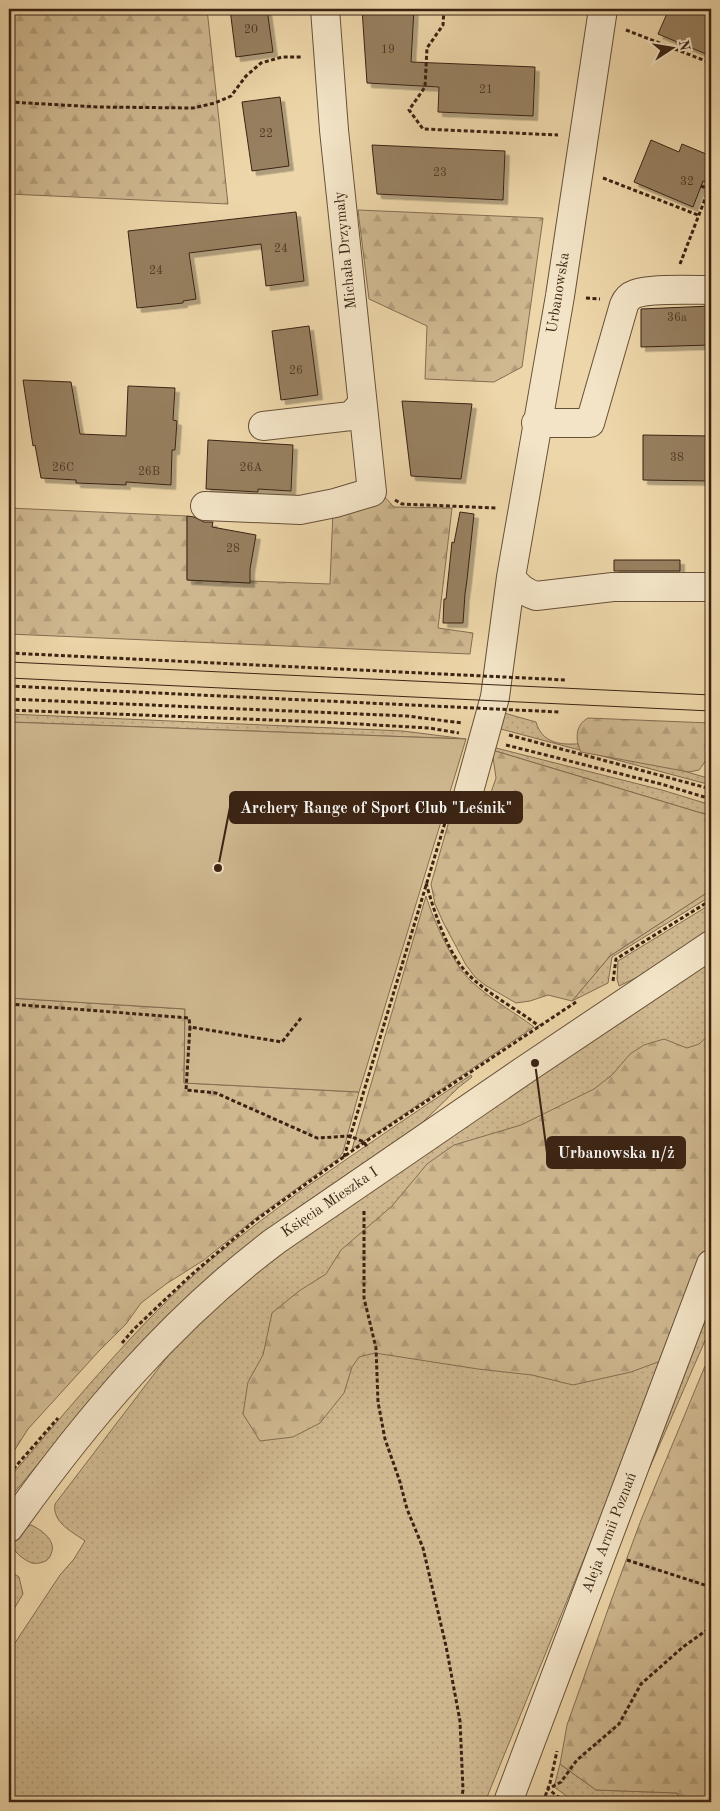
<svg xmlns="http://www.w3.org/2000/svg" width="720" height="1811" font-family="'Old Standard TT',serif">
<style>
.grass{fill:url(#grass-dots);stroke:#846e52}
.forest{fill:url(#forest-firs);stroke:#846e52}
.park{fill:#cfb890;stroke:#846e52}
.building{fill:#978061;stroke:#3a2313;filter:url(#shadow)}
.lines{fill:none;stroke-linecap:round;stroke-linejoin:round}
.minor-casing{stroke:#675038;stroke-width:30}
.path{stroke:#3a2313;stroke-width:3;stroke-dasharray:4 2.5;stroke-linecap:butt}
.minor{stroke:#f3e4c7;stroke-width:28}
.tram{stroke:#3a2313;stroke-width:1}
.path-bridge{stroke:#3a2313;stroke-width:3;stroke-dasharray:4 2.5;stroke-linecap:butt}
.labels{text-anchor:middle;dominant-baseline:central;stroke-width:4.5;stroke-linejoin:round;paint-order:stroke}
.number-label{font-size:12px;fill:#513a26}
.street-label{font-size:15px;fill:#3a2313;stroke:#f3e4c7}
.leader{fill:none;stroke:#3a2313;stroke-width:2}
.callout-dot{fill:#3a2313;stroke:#f3e4c7;stroke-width:2}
.callout{fill:#3a2313;stroke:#3a2313;stroke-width:2}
.callout-label{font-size:16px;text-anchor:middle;font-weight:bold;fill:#fff}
</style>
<defs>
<pattern id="grass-dots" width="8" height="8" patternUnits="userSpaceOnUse" patternTransform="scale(1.25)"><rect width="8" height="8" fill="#cfb890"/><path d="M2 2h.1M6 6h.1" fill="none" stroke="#b29e7b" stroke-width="1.8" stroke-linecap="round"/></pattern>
<pattern id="forest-firs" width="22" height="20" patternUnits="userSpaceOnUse" patternTransform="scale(1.25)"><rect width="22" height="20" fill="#cfb890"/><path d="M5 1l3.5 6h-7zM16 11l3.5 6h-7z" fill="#b29e7b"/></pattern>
<filter id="shadow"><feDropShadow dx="4.5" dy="4.5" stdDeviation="0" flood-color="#0004"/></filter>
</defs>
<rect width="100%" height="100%" fill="#edd6a9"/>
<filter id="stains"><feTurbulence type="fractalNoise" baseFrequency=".004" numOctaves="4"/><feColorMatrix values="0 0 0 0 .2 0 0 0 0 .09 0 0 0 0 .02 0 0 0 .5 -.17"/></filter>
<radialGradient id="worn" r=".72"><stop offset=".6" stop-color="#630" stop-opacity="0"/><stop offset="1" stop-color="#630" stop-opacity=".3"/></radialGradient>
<!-- grass -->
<path class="grass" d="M504,713L536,722C543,747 567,745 588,743L711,779V785L497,728Z
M9,714L403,731L466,739L9,722Z
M492,747L662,790L711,805V816L492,750Z
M711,890V896L612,957L608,983L572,1001L610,956Z
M711,904V930L640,976L619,986L617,979L618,961Z
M711,959V1247L485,1802H9V1652L60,1575L74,1559L85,1541C73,1532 52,1523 55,1504L174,1348L224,1299L279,1254Z
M471,1075L472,1077L459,1087L422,1123L286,1216L250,1245L146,1338L118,1368L9,1499V1478C74,1403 136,1325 212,1259C241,1235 271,1213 302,1190C358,1151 414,1113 471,1075Z
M711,1301V1327L649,1469Z
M31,1525C42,1530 57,1541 51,1554C50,1558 47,1561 43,1562C40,1563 35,1564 32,1563C26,1561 12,1552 14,1545C14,1541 18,1538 20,1535C23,1530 25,1527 31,1525Z
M9,1570L19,1577L23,1594L9,1617Z
M560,1764L596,1790L677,1793L681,1802H575L554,1787Z"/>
<!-- forest -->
<path class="forest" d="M9,9H207L228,204L9,194Z
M358,210L543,218L522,367L494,382L425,379L427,326L369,299Z
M382,494L394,507L452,508L438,628L473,633L470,654L9,634V508L187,516V580L250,583V581L330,584L333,510Z
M588,718L710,723C715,738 710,757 699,770L689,772L581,752C575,740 575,725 588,718Z
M492,750L711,816V890L610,956L572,1001L548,995L530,1001L516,1003L485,985L475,977L466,965L444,924L435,904L431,884L451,814L473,816L487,804L496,778Z
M426,896C433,919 453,965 471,981C490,999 514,1012 534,1027L352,1149Z
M9,998L185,1009L184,1083L359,1092L343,1152L339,1158L257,1217L204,1260L166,1284L141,1303L126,1324L99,1351L28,1429L9,1459Z
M711,1033V1247L666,1359L631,1372L573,1385L532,1375L478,1369L375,1353L359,1357L352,1367L344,1393L320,1423L293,1437L260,1441L243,1414L248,1382L263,1355L272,1313L299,1291L326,1274L341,1250L392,1206L427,1164L454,1145L521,1125L594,1089L612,1075L630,1054L644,1045L664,1039L687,1048L699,1044Z
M705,1366L711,1368V1802H681L677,1793L596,1790L560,1764L567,1725L611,1601L641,1520Z"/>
<!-- park -->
<path class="park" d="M9,722L466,739L359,1092L184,1083L185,1009L9,998Z"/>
<!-- building -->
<path class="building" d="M230,9H267L273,52L236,57Z
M362,9H414L411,62L535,67L533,116L438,112L439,87L367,83Z
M669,9H711V56L658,34Z
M280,97L289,166L252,171L242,102Z
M651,140L679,152L682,144L711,156V184L703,181L693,207L634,182Z
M372,145L505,151L503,200L377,194Z
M296,212L304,281L266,286L261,244L189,253L196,299L183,301V303L137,308L128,231Z
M711,306V345L641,347V309Z
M309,326L318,395L281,400L272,331Z
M23,380L71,382L80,434L126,436L128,386L175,388L173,420L177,421L175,450H172L171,485L126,482V485L76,483V480L41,478L35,445L33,446Z
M402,401L472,404L461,479L411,476Z
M643,435L711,436V481L643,480Z
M208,440L293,445L291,491L258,489V492L206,489Z
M460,512L474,514L467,580L465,594L463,623H443L444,599H446L452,542L454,543Z
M187,516L194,517L204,522H213L212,527L256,535L250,569V583L187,580Z
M614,560H680V571H614Z"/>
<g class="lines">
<defs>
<path id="minor" d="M536,423H590L624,305C626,300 629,296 635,294C649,288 694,290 711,290
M263,426L351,416L362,404
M205,506L300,510L335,503L372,492L334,130L325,9
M511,577C518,587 524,592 536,596L613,587H711
M466,802L495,697L511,577L560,296L603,9
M9,1528C85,1421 170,1320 275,1241L523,1071L711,945
M508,1802L711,1264"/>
</defs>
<!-- minor casing -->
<use href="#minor" class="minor-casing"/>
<!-- path -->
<path class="path" d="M444,9L443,25L427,48L425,87L409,110L423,129L558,135
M626,30L711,63
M9,102L98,107L193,108L215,103L231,96L246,76L261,63L282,57H303
M603,178L698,215
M701,186L709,189L707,194
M680,264L707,194L711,195
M586,298L600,299
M395,500L402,504L496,508
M9,699L407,716L462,723
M9,710L324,722L429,728L459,733
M509,735L711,789
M506,745L661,784L711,799
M426,883C435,914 448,957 473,979C493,997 518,1010 539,1026
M613,981L616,959L711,900
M9,1004L189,1018L190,1027
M301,1018L282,1042L190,1027L186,1090L216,1093L317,1138L350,1136L364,1142L367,1147
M344,1157L447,816
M364,1211V1298L376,1348L378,1402L385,1439L400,1482L407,1509L423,1548L446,1646L460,1721L463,1790L461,1802
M122,1343L134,1329L191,1275L256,1220L356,1148L576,1002
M9,1474L58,1418
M627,1560L711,1587
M543,1802L550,1783L557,1751
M565,1802L548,1789L561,1782L577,1760L619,1724L641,1684L683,1647L711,1627"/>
<!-- minor -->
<use href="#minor" class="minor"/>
<!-- tram -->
<path class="tram" d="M9,662L711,695
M9,678L711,711"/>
<!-- path-bridge -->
<path class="path-bridge" d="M9,653L566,680
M9,686L559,712"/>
</g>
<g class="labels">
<!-- number labels -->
<g class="number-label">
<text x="251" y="30">20</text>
<text x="388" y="50">19</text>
<text x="486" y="90">21</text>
<text x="266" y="134">22</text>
<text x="440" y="173">23</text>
<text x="687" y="182">32</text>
<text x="281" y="249">24</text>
<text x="156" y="271">24</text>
<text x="677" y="318">36a</text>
<text x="296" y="371">26</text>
<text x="677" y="458">38</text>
<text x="63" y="468">26C</text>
<text x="251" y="468">26A</text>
<text x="149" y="472">26B</text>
<text x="233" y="549">28</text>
</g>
<!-- street labels -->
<g class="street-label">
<text transform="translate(346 250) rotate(-96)">Michała Drzymały</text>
<text transform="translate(559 293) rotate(-81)">Urbanowska</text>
<text transform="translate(330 1203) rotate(-34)">Księcia Mieszka I</text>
<text transform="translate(610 1533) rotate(-69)">Aleja Armii Poznań</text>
</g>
</g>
<!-- callouts -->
<path class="leader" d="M218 868L230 807M535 1063L547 1153"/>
<g class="callout-dot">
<circle cx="218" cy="868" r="5"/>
<circle cx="535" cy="1063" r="5"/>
</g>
<g class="callout">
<rect x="230" y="792" width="292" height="31" rx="5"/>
<rect x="547" y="1137" width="138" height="31" rx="5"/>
</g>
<g class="callout-label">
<text x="376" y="813">Archery Range of Sport Club "Leśnik"</text>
<text x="616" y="1158">Urbanowska n/ż</text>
</g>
<!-- margin -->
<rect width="720" height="1811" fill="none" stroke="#edd6a9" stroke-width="30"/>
<rect x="10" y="10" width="700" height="1791" fill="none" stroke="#3a2313" stroke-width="2.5"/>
<rect x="15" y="15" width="690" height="1781" fill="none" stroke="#3a2313"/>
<!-- north arrow -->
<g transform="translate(672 48) rotate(78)" stroke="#f3e4c7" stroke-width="4" paint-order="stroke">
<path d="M0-4L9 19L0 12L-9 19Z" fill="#3a2313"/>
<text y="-8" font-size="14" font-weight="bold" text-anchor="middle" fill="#3a2313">N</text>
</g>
<rect width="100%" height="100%" filter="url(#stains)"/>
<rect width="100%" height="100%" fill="url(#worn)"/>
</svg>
